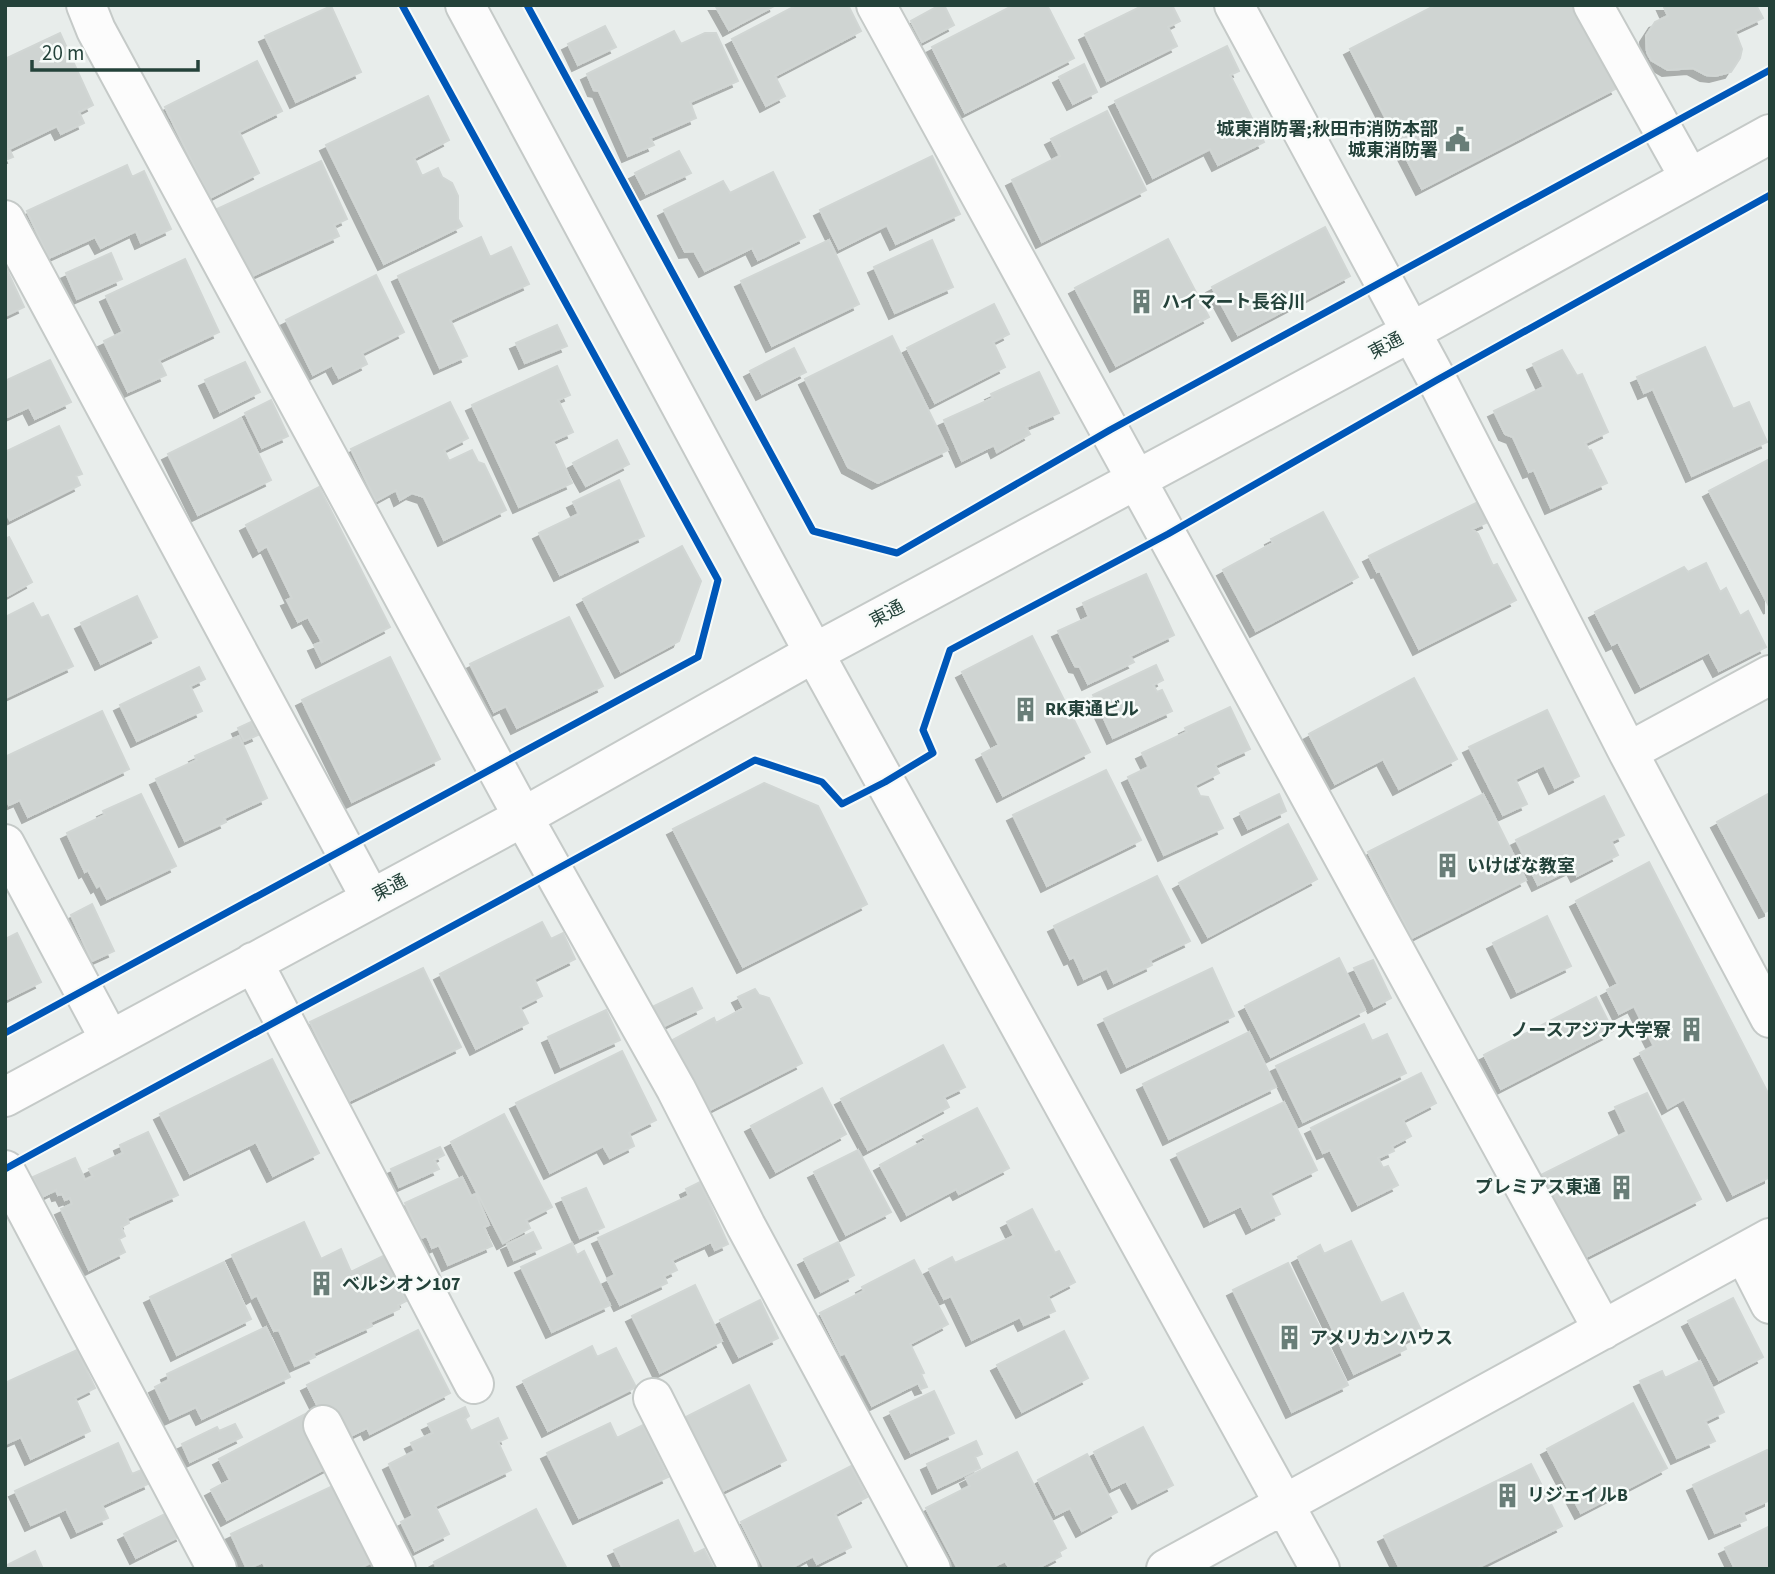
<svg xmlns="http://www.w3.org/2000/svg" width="1775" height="1574" font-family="'Source Sans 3','Noto Sans JP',sans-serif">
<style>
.building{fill:#cfd4d2;stroke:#d1d6d4;stroke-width:2;filter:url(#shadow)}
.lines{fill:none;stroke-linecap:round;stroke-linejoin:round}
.minor-casing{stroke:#c5cac8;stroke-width:42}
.minor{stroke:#fcfcfc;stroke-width:38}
.cycleway-casing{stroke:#f7fbf9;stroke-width:11}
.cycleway{stroke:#0057b8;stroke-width:7}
.labels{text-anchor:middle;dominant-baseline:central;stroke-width:5;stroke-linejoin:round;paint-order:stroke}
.poi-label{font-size:18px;font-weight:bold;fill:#24423a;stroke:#f7fbf9;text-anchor:start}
.street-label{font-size:18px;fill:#24423a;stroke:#f7fbf9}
</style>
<defs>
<filter id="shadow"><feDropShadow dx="-6" dy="6" stdDeviation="0" flood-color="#0004"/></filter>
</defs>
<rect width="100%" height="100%" fill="#e8edeb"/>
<!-- building -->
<path class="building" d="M715,5H776L729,30Z
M797,5H848L861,31L775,76L785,96L766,106L732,39Z
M940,5H944L954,25L922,42L911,21Z
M1014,5H1047L1074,58L965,113L932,47Z
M1144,5H1172L1180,21L1168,27L1177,46L1107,81L1085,34Z
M1436,5H1574L1617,88L1422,189L1350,49Z
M1663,5H1756L1763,18L1735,31L1742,49L1740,58L1731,72L1715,76L1706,75L1693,68L1668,70L1651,60L1647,52L1646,36L1655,22L1668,16Z
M331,6L361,72L296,102L265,36Z
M605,26L616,47L578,65L568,44Z
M674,31L681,44L705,33H716L738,81L690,102L696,118L650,138L654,145L628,156L599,91L594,90L587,74Z
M60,33L93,105L79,112L84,123L61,134L57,126L9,149L13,157L5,160V59Z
M1227,46L1239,71L1230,75L1264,142L1218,165L1210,149L1153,178L1115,101Z
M257,61L282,111L239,132L259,173L210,198L165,107Z
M1084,64L1097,92L1073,104L1059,77Z
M428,96L449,140L414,158L422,176L438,168L442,177L452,183L458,196V219L462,226L384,264L326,145Z
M1107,111L1146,190L1042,242L1012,180L1060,156L1051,139Z
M679,151L691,173L646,194L635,173Z
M932,156L960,214L896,244L887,225L839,249L820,210Z
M321,161L347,219L334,225L339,236L248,278L217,209Z
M127,165L132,177L144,171L171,229L141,243L136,231L101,248L95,237L49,258L27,211Z
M773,172L805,237L758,260L752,248L705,271L694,251L685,252L664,210L723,181L730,193Z
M1325,227L1350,276L1238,335L1212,287Z
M481,237L490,257L511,247L529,284L450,320L467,356L440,368L398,276Z
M1168,239L1209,317L1116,366L1075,288Z
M829,240L859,304L772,346L741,281Z
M932,240L953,287L895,313L874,267Z
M111,253L122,279L77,299L66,273Z
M185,259L219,332L159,360L166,375L128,392L104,341L123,332L106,296Z
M6,268L24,307L5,316V269Z
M376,275L404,332L362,353L367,364L339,378L332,365L313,375L286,320Z
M994,304L1009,334L993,342L1005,367L935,403L907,348Z
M557,325L567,346L525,363L516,343Z
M892,336L948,450L878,483L848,467L805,379Z
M1705,347L1733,409L1749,402L1767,442L1692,476L1653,389L1644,393L1637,377Z
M794,348L806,372L762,394L750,371Z
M1562,350L1577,376L1582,374L1608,432L1585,443L1589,451L1591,450L1607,483L1551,508L1534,470L1529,472L1513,437L1505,434L1494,411L1544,387L1533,364Z
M50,360L71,402L35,419L29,407L5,418V381Z
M245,362L260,392L220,412L205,380Z
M557,366L570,395L558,400L573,432L553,441L572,483L519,507L472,405Z
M1039,372L1059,413L1026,427L1030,434L997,452L994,445L962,461L944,420L993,398L991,394Z
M271,400L288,436L262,448L245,413Z
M450,402L468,438L444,450L449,461L472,450L478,462L484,464L506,510L444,540L424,497L412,493L400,500L396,490L376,501L351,449Z
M241,418L271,480L198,515L168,454Z
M59,426L82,474L76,476L80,485L10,520L5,511V452Z
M617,440L629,464L586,486L573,463Z
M1770,459V608L1709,491Z
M619,480L644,536L560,575L539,533L579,514L573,502Z
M319,487L390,627L322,662L314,645L322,642L308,617L298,622L287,600L292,598L267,546L259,551L246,525Z
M1478,502L1488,522L1472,529L1478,534L1493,566L1497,564L1516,600L1419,649L1380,571L1377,572L1369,556Z
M1323,512L1358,577L1256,631L1223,570L1273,543L1271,539Z
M9,537L32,582L5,597V539Z
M682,546L701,581L679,641L621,672L583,599Z
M1706,563L1720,592L1726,588L1740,616L1748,611L1766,647L1719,671L1709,652L1641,687L1618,642L1612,645L1595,612L1684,567L1688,572Z
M1146,574L1174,635L1130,656L1134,662L1088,684L1080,667L1075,666L1058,631L1089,617L1083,603Z
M137,596L157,637L101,664L81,623Z
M33,603L41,618L48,615L73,666L5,698V617Z
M569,617L603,686L517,728L506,706L494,712L470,664Z
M1032,636L1090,752L1003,796L982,754L999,745L962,672Z
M390,657L440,759L352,802L302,700Z
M1156,665L1163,680L1153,685L1157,692L1162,690L1172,711L1113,738L1093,695Z
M199,667L205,679L190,686L202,711L137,741L120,705Z
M1414,678L1457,759L1399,789L1383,759L1335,784L1309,734Z
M1230,707L1250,749L1215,765L1219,773L1195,785L1200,796L1208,797L1223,828L1164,855L1128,777L1149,767L1142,753L1187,732L1185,728Z
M1547,710L1579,776L1555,788L1544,765L1515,779L1527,804L1503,815L1469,747Z
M102,711L129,769L28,817L20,800L9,805L5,796V757Z
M251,722L258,735L244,741L238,728Z
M239,736L267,798L224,818L226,822L185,841L156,779L197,760L195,756Z
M1106,770L1141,840L1047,886L1013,815Z
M764,783L818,806L867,904L743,967L673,829Z
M1770,793V910L1765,912L1717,822Z
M141,794L176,866L107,899L100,885L97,887L88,870L85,872L67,833L105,815L103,811Z
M1279,794L1286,811L1248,829L1240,813Z
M1483,794L1526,880L1412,938L1368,852Z
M1604,796L1624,835L1611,841L1618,855L1577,876L1573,868L1538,885L1516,840Z
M1288,824L1317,879L1208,937L1179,883Z
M1649,862L1770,1097V1177L1733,1195L1684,1099L1668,1108L1640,1053L1654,1046L1634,1006L1619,1014L1607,990L1618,984L1576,901Z
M1157,876L1190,941L1150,960L1152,965L1114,983L1107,968L1084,979L1074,957L1070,959L1054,926Z
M92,904L114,951L92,961L71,915Z
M1547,916L1571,966L1517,992L1493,943Z
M542,922L551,939L563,933L575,959L534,979L542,996L520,1007L528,1023L476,1049L440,974Z
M17,933L41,982L5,1000V939Z
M1339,958L1365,1010L1271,1057L1245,1006Z
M1373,960L1391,998L1374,1007L1354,968Z
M423,968L461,1047L349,1101L310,1022Z
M1212,968L1234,1016L1127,1067L1104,1019Z
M692,988L702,1008L660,1028L650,1008Z
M755,989L759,995L769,998L802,1063L706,1112L669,1042L714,1018L716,1023L744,1008L738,997Z
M1596,997L1613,1031L1501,1089L1484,1055Z
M606,1010L620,1040L561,1067L548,1037Z
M1364,1024L1372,1041L1387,1034L1406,1073L1303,1122L1276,1066Z
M1249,1032L1276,1087L1169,1139L1143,1084Z
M943,1045L965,1087L944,1097L949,1107L868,1150L841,1099Z
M622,1051L656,1120L629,1133L634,1146L610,1158L603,1146L550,1173L516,1103Z
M272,1059L319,1153L273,1176L256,1142L190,1174L160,1114Z
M1421,1073L1436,1103L1403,1120L1411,1136L1392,1146L1394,1151L1378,1158L1383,1168L1388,1166L1398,1185L1358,1205L1330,1150L1323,1153L1311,1128Z
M822,1088L846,1134L776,1172L751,1126Z
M1647,1093L1701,1199L1584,1258L1541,1175L1627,1132L1615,1107Z
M1284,1102L1317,1170L1270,1193L1280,1214L1252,1228L1241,1206L1210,1221L1177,1154Z
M977,1108L1009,1168L959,1194L956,1189L907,1215L880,1165L926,1140L923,1136Z
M504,1114L552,1207L526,1220L530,1228L503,1243L451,1142Z
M148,1132L178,1195L127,1218L129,1223L121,1227L125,1236L119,1239L125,1252L89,1270L61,1209L72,1204L70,1198L65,1200L62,1194L58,1195L56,1190L42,1197L33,1177L75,1158L85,1180L93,1176L89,1169L123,1153L120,1145Z
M440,1147L444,1155L434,1160L439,1169L399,1187L391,1169Z
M858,1150L891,1212L846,1235L814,1172Z
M462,1177L471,1196L476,1194L489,1225L484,1227L492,1246L448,1265L439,1245L432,1248L427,1236L421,1238L405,1203Z
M700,1182L728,1244L715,1250L711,1242L672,1260L677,1270L664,1276L667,1283L620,1305L607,1279L615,1275L598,1238L689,1196L686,1189Z
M586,1188L604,1227L580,1238L562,1198Z
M1032,1209L1055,1253L1059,1251L1075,1282L1048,1296L1055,1311L1024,1325L1020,1317L972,1340L951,1296L944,1299L929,1269L952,1257L955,1263L1014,1236L1007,1222Z
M304,1222L321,1259L341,1249L351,1272L385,1255L406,1301L398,1305L399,1309L370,1322L372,1326L313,1353L315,1357L295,1366L279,1330L274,1331L257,1295L252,1298L232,1255Z
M533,1232L541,1248L514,1260L507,1244Z
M1351,1241L1381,1303L1403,1293L1422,1332L1403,1342L1406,1349L1354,1374L1298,1257L1320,1245L1324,1254Z
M838,1242L854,1275L821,1292L804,1259Z
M572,1243L577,1255L584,1251L610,1305L552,1332L521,1267Z
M914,1260L948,1324L910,1344L924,1373L921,1374L927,1387L921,1389L918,1383L872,1406L845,1353L841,1355L820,1313L864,1291L862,1287Z
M224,1262L251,1319L177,1355L150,1297Z
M1288,1263L1348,1385L1292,1412L1233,1290Z
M695,1285L722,1341L660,1373L632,1316Z
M1733,1298L1763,1357L1719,1380L1688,1321Z
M760,1300L778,1338L739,1357L720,1320Z
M266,1327L290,1377L202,1419L196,1407L170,1419L155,1387L169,1380L167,1374Z
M418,1330L450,1393L370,1434L367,1428L336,1443L307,1385Z
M1064,1331L1088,1378L1022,1412L997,1365Z
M592,1346L597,1357L616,1348L636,1387L548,1431L523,1381Z
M77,1350L95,1388L75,1398L90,1431L31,1459L21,1437L5,1444V1383Z
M1700,1361L1724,1412L1705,1421L1715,1441L1677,1458L1640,1381L1662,1371L1665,1378Z
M749,1385L786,1460L721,1492L684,1418Z
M934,1391L954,1433L911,1453L890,1412Z
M1633,1403L1667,1468L1581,1513L1547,1449Z
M465,1407L469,1416L465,1419L471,1431L498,1418L507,1438L498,1442L511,1470L435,1506L449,1534L415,1551L401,1522L413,1516L389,1464L415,1451L411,1443L433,1433L428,1424Z
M307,1413L334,1464L227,1520L211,1490L230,1480L219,1459Z
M610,1423L617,1438L643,1425L668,1477L579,1518L547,1453Z
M235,1424L242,1437L190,1462L182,1444L217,1427L219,1431Z
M1143,1427L1173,1485L1138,1503L1126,1481L1112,1488L1094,1452Z
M976,1441L982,1454L975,1457L980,1468L938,1488L927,1464Z
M118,1443L132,1474L144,1469L150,1483L102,1505L108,1518L77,1532L66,1509L31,1525L15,1491Z
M1767,1450L1770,1456V1500L1743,1512L1746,1520L1715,1533L1693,1485Z
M1017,1452L1066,1548L1059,1552L1061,1556L1036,1569H1010L1005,1561L989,1569H958L926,1508L970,1486L966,1478Z
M1087,1454L1117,1512L1082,1531L1070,1508L1056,1515L1038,1480Z
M1531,1464L1562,1526L1475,1569H1400L1384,1536Z
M851,1466L867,1497L835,1514L851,1547L817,1564L813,1556L789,1569H765L741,1522Z
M339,1483L376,1560L358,1569H266L263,1562L247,1569L231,1534Z
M536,1509L567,1569H437L434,1562Z
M171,1511L182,1535L136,1558L124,1534Z
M678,1520L694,1554L704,1549L714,1569H623L614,1550Z
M1770,1526V1569H1735L1725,1548Z
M35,1551L43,1569H5V1566Z"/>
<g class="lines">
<defs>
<path id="minor" d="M86,5L96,30L523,817L676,1089L746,1226L931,1569
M465,5L814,653L1320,1569
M876,5L1603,1330
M1234,5L1437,380L1628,752L1770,1018
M1593,5L1689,177
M5,220L371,899
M1628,752L1770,675
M5,844L110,1040
M253,962L474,1384
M5,1097L523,817L814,653L1411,332L1770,134
M5,1170L217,1569
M1744,1253L1770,1304
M653,1398L739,1569
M323,1425L396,1569
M1166,1569L1770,1238"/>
</defs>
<!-- minor casing -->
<use href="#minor" class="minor-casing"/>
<!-- minor -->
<use href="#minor" class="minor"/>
<defs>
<path id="cycleway" d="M527,5L813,531L897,553L1110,430L1770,70
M5,1033L698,657L718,580L402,5
M5,1169C254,1032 506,899 755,760L822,782L842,804L885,782L933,753L923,730L950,650L1168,534L1437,380L1770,195"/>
</defs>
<!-- cycleway casing -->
<use href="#cycleway" class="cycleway-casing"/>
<!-- cycleway -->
<use href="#cycleway" class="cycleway"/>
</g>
<!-- icons -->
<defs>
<symbol id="civic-bare" viewBox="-9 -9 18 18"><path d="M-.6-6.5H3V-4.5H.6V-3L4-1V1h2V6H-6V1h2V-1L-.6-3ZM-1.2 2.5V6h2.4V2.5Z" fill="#697e78" stroke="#f7fbf9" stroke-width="2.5" paint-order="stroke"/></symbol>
<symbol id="building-bare" viewBox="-9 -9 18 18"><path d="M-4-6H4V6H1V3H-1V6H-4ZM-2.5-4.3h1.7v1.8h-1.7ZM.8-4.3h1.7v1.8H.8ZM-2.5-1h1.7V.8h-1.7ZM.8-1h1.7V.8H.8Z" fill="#697e78" stroke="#f7fbf9" stroke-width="2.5" paint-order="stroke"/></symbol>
</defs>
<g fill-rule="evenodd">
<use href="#civic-bare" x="1440" y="122" width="35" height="35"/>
<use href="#building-bare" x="1124" y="284" width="35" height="35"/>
<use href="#building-bare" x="1008" y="692" width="35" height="35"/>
<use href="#building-bare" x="1430" y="848" width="35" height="35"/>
<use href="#building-bare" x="1674" y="1012" width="35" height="35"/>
<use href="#building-bare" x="1604" y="1170" width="35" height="35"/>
<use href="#building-bare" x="304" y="1266" width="35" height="35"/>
<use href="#building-bare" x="1272" y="1320" width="35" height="35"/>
<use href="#building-bare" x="1490" y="1478" width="35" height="35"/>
</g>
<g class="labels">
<!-- poi labels -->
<g class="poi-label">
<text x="1438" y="129" text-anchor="end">城東消防署;秋田市消防本部<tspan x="1438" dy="21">城東消防署</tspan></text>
<text x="1162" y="302">ハイマート長谷川</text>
<text x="1045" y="709">RK東通ビル</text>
<text x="1467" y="866">いけばな教室</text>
<text x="1671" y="1030" text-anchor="end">ノースアジア大学寮</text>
<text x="1601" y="1187" text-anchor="end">プレミアス東通</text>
<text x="342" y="1284">ベルシオン107</text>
<text x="1310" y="1338">アメリカンハウス</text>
<text x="1527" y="1495">リジェイルB</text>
</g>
<!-- street labels -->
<g class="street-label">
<text transform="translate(1386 346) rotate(-28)">東通</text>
<text transform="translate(887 614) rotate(-28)">東通</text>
<text transform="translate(390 888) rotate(-28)">東通</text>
</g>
</g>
<!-- border -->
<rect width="1775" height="1574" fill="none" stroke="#24423a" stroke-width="14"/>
<!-- scale -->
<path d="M32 60v10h166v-10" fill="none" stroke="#24423a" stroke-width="3.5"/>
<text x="42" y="60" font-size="21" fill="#24423a" stroke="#f7fbf9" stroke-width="5" paint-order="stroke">20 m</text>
</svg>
